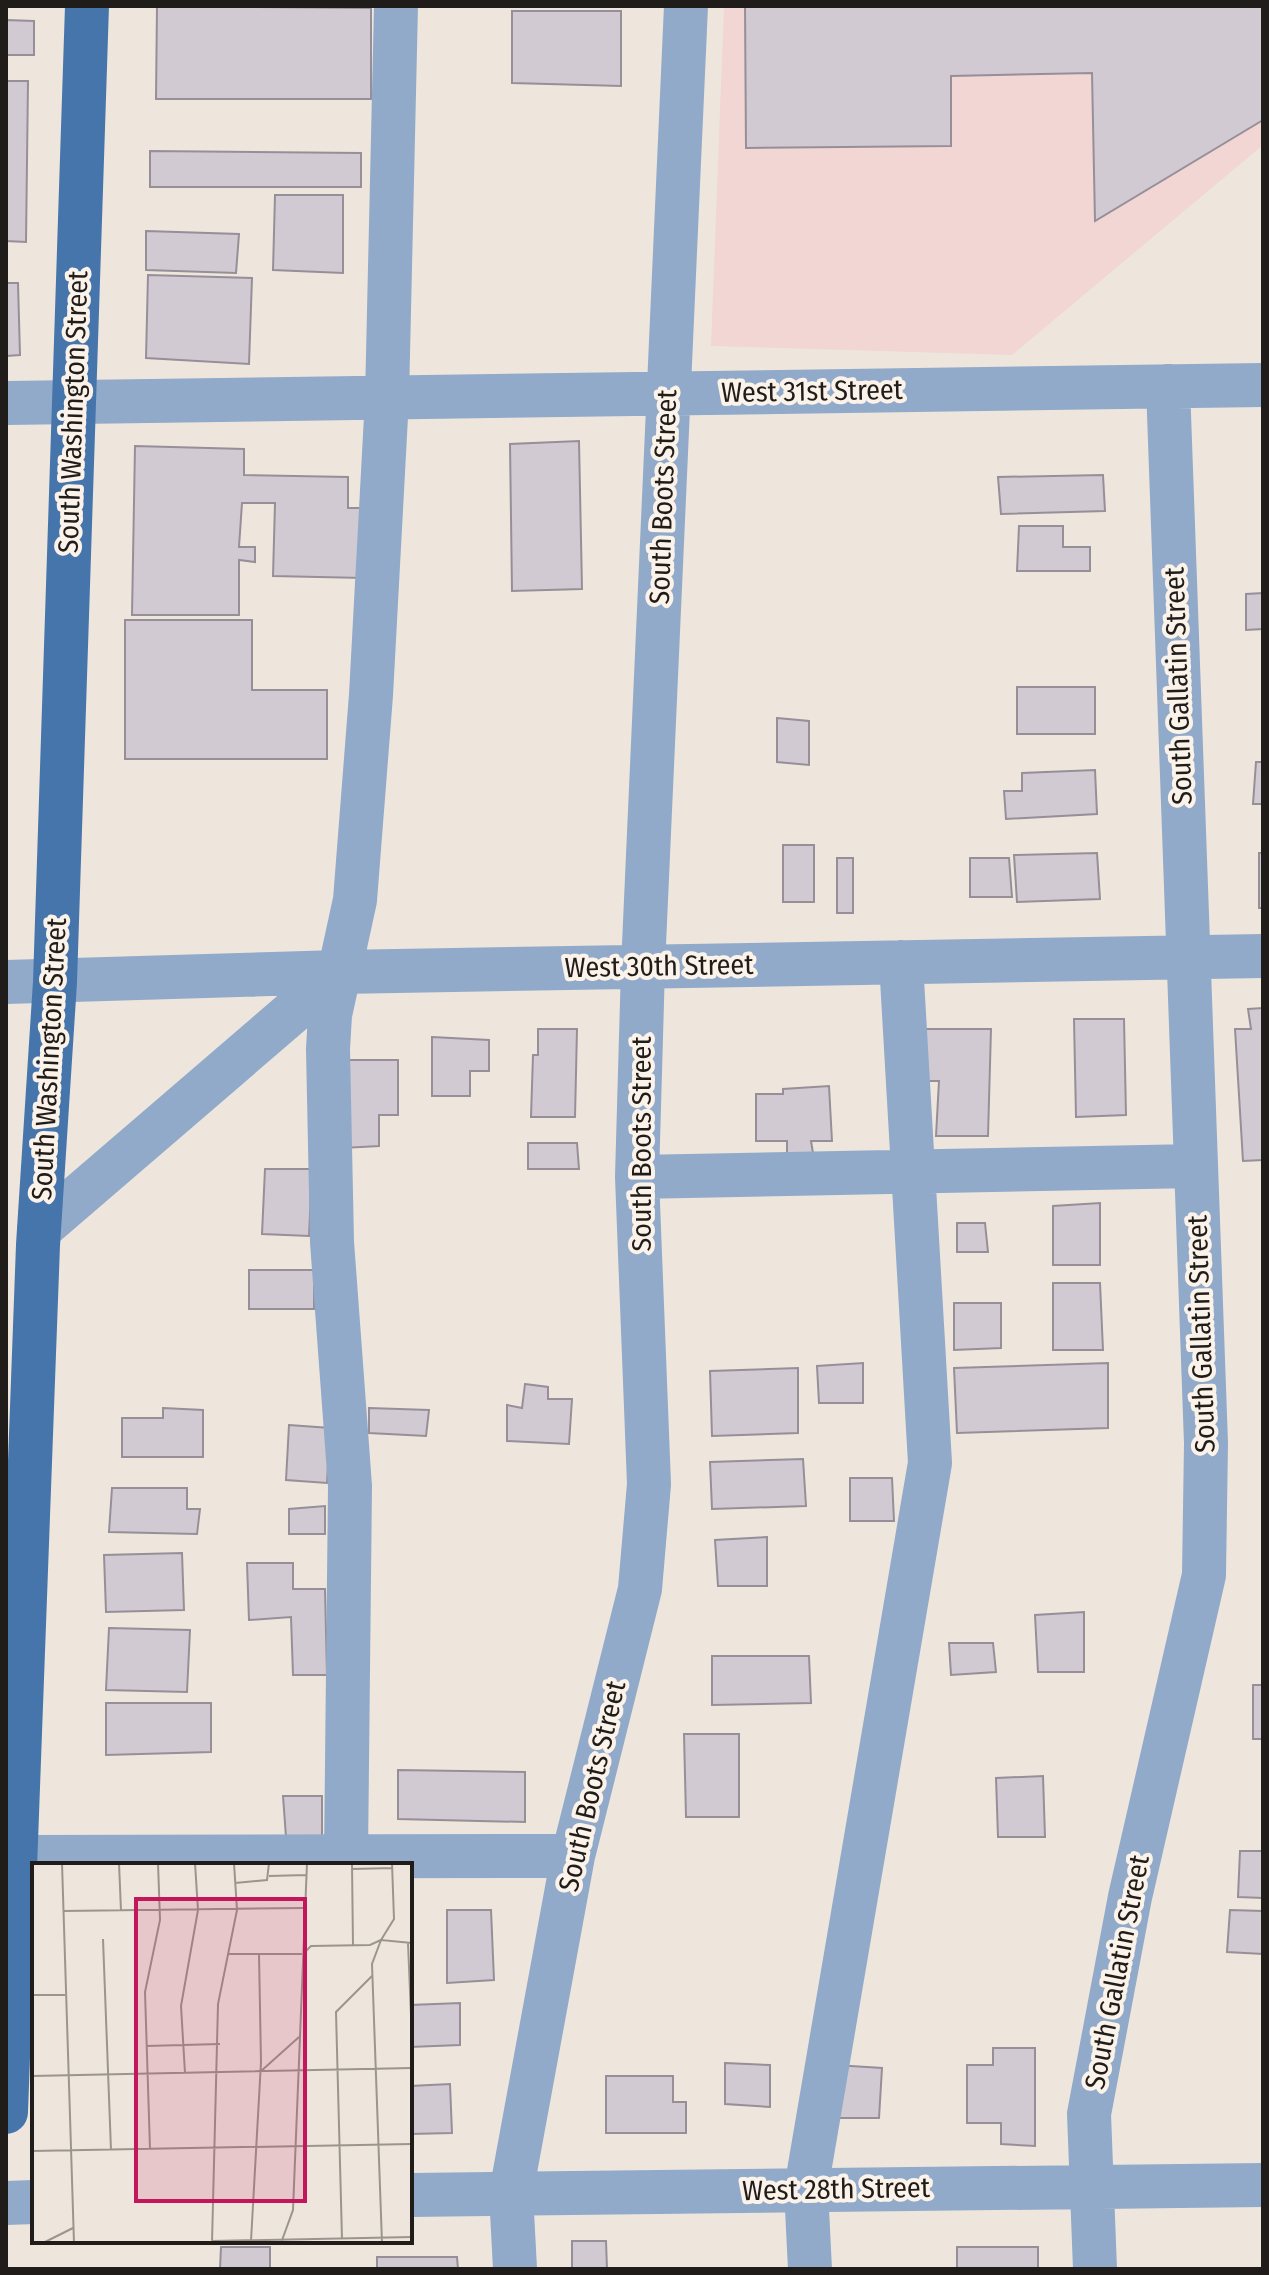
<svg xmlns="http://www.w3.org/2000/svg" width="1269" height="2275" font-family="'Fira Sans Condensed',sans-serif">
<style>
.industrial{fill:#f1d6d4}
.building{fill:#d2cad3;stroke:#968f98;stroke-width:2}
.lines{fill:none;stroke-linecap:round;stroke-linejoin:round}
.minor{stroke:#91aac9;stroke-width:44}
.major{stroke:#4675ac;stroke-width:44}
.labels{text-anchor:middle;dominant-baseline:central;stroke-width:8;stroke-linejoin:round;paint-order:stroke}
.street-label{font-size:28px;fill:#1f1c19;stroke:#fbf3ea}
.inset-road{fill:none;stroke:#9b958f;stroke-width:2}
.view{fill:#c2185b;fill-opacity:0.15;stroke:#c2185b;stroke-width:4}
.inset-edge{fill:none;stroke:#1f1c19;stroke-width:4}
</style>
<rect width="100%" height="100%" fill="#eee6dd"/>
<!-- industrial -->
<path class="industrial" d="M724,6H1263V145L1012,355L711,346Z"/>
<!-- building -->
<path class="building" d="M157,6L371,8V99H156Z
M745,6H1263V120L1095,221L1092,73L951,76V146L746,148Z
M512,11H621V86L512,83Z
M6,20L34,21V55H6Z
M6,81H28L26,242L6,241Z
M150,151L361,153V187H150Z
M275,195H343V273L273,270Z
M146,231L239,234L236,273L146,270Z
M148,275L252,278L249,364L146,358Z
M6,283H18L20,355L6,356Z
M579,441L582,589L512,591L510,444Z
M135,446L244,449V475L348,477V508H364V578L273,576L275,503H242L239,547H255V562L239,560V615H132Z
M1103,475L1105,511L1001,514L998,477Z
M1019,526H1063V547H1090V571H1017Z
M1263,593V629L1246,630V594Z
M125,620H252V690H327V759H125Z
M1017,687H1095V734H1017Z
M777,718L809,721V765L777,762Z
M1256,762H1263V804H1253Z
M1095,770L1097,814L1006,819L1004,791H1022V773Z
M783,845H814V902H783Z
M1097,853L1100,899L1017,902L1014,855Z
M1259,853H1263V908H1259Z
M837,858H853V913H837Z
M970,858H1009L1012,897H970Z
M1263,1008V1160L1243,1161L1235,1029H1251L1248,1009Z
M1074,1019H1124L1126,1115L1076,1117Z
M538,1029H577L575,1117H531L533,1055H538Z
M918,1029H991L988,1136H936L939,1081H918Z
M432,1037L489,1040V1071H470V1096H432Z
M343,1060H398V1115H379V1146L343,1148Z
M829,1086L832,1141H811L814,1159L787,1161V1141H756V1094H783V1089Z
M528,1143H577L579,1169H528Z
M265,1169H312L309,1236L262,1234Z
M1100,1203V1265H1053V1206Z
M957,1223H985L988,1252H957Z
M249,1270H314V1309H249Z
M1053,1283H1100L1103,1350H1053Z
M954,1303H1001V1348L954,1350Z
M863,1363V1403H819L817,1366Z
M1108,1363V1428L957,1433L954,1368Z
M798,1368V1433L712,1436L710,1371Z
M525,1384L548,1387V1399H572L569,1444L507,1441V1405L522,1408Z
M163,1408L203,1410V1457H122V1418H163Z
M369,1408L429,1410L426,1436L369,1433Z
M289,1425L330,1428L327,1483L286,1480Z
M803,1459L806,1506L712,1509L710,1462Z
M850,1478H892L894,1521H850Z
M112,1488H187V1509H200L197,1534L109,1532Z
M325,1506V1534H289V1509Z
M767,1537V1586H718L715,1540Z
M182,1553L184,1610L106,1612L104,1555Z
M247,1563H293V1589H325L327,1675H293L291,1617L249,1620Z
M1084,1612V1672H1038L1035,1615Z
M109,1628L190,1630L187,1692L106,1690Z
M949,1643H993L996,1672L951,1675Z
M712,1656H809L811,1703L712,1705Z
M1253,1685H1263V1739H1253Z
M106,1703H211V1752L106,1755Z
M684,1734H739V1817H686Z
M398,1770L525,1772V1822L398,1819Z
M1043,1776L1045,1837H998L996,1778Z
M283,1796H322V1837H286Z
M1240,1851H1263V1898L1238,1897Z
M447,1910H491L494,1980L447,1983Z
M1230,1910L1263,1911V1954L1227,1952Z
M460,2003V2045L410,2047V2005Z
M993,2048H1035V2146L1001,2144V2123H967V2065H993Z
M725,2063L770,2065V2107L725,2104Z
M835,2065L882,2068L879,2118H832Z
M606,2076H673V2102H686V2133H606Z
M450,2084L452,2133L410,2134V2086Z
M572,2241H606L607,2269H572Z
M221,2247H270V2269H220Z
M957,2247H1038V2269H957Z
M377,2257H457L458,2269H377Z"/>
<g class="lines">
<!-- minor -->
<path class="minor" d="M6,403L1263,385
M6,982L339,972L1263,956
M637,1177L1195,1166
M39,1230L339,972
M346,1856L350,1486L332,1242L328,1049L330,1015L355,900L371,695L387,398L396,6
M17,1857L573,1856
M410,2195L1263,2185
M6,2203L34,2202
M515,2269L511,2193L573,1856L640,1589L649,1484L637,1177L643,967L686,6
M810,2269L806,2189L930,1463L901,962
M1095,2269L1089,2114L1130,1897L1204,1575L1206,1443L1168,386"/>
<!-- major -->
<path class="major" d="M6,2112L38,1245L55,982L87,6"/>
</g>
<g class="labels">
<!-- street labels -->
<g class="street-label">
<text transform="translate(812 391) rotate(-1)">West 31st Street</text>
<text transform="translate(73 412) rotate(-88)">South Washington Street</text>
<text transform="translate(663 497) rotate(-88)">South Boots Street</text>
<text transform="translate(1178 686) rotate(-92)">South Gallatin Street</text>
<text transform="translate(659 966) rotate(-1)">West 30th Street</text>
<text transform="translate(49 1059) rotate(-87)">South Washington Street</text>
<text transform="translate(641 1144) rotate(-90)">South Boots Street</text>
<text transform="translate(1201 1334) rotate(-92)">South Gallatin Street</text>
<text transform="translate(592 1786) rotate(-77)">South Boots Street</text>
<text transform="translate(1117 1972) rotate(-79)">South Gallatin Street</text>
<text transform="translate(836 2189) rotate(-1)">West 28th Street</text>
</g>
</g>
<!-- overview -->
<g transform="translate(32 1863)">
<rect width="380" height="380" fill="#eee6dd"/>
<path class="inset-road" d="M30,0L42,380M87,0L89,48M320,0L321,83M320,6L361,5M237,13L274,12M203,20L235,17L237,0M31,48L272,45M71,76L79,287M376,80L380,176M197,91H270M271,91L279,83L338,82L349,77L362,56L360,0M0,132H33M114,183L188,181M228,209L267,174M153,210L149,143L166,47L163,0M0,213L380,205M118,286L113,129L128,57L126,0M0,288L380,281M0,329V380M310,376L304,149L340,113M180,378L380,374M219,378L229,199L227,91M11,380L41,365M180,380L186,141L205,47L202,0M249,380L261,347L275,0M350,380L340,101L349,77L380,80"/>
<path class="view" d="M104,36H273V338H104Z"/>
<rect width="380" height="380" class="inset-edge"/>
</g>
<!-- border -->
<rect width="1269" height="2275" fill="none" stroke="#1f1c19" stroke-width="16"/>
</svg>
